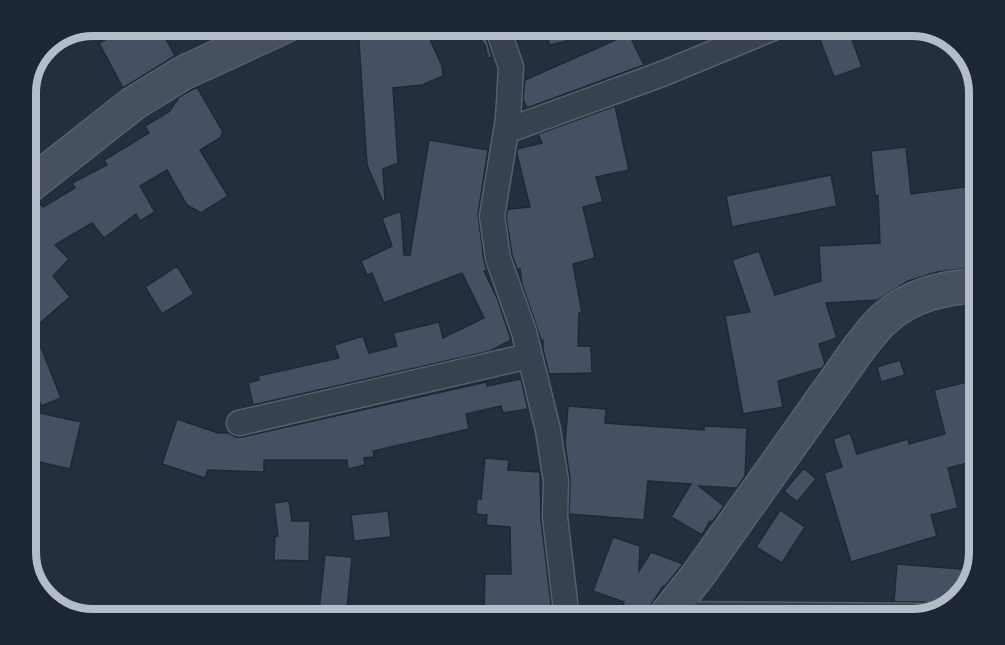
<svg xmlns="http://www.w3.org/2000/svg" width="1005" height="645" font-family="'Noto Sans',sans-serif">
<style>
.building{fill:#455162;stroke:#1f2835;stroke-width:1.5}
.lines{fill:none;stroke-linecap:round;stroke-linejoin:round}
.street-casing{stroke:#565f6c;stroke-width:27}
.secondary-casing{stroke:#565f6c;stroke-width:36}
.street{stroke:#38414e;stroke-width:24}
.secondary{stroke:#465061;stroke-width:33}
.rim{fill:none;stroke:#b4bcc9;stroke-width:8}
</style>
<rect width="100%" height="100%" fill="#242f3e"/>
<!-- building -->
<path class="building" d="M132,26H159L175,56L123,88L99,43Z
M358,26H424L442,66L443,76L422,85L393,88L398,163L383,169L385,201L383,202L367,165Z
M472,26H483L492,57L488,58L485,46Z
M512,26H560L567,41L550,45L543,28L517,41Z
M815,26H847L862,67L834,77Z
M629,34L644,65L527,108L523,99L525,80Z
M197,87L223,132L220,138L200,150L228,196L201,213L187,205L167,170L140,186L155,212L140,221L136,214L104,238L92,223L55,245L69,259L53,276L70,297L39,324L26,309V221L41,204L43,207L75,188L72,183L107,165L104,160L149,133L145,126L170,111L179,97Z
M615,106L629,170L596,177L603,202L583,207L595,258L573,264L582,313H579L578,346H591L592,373L549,374L543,349V340H541L522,284L520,269H517L512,255L506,216L508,209L530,207L517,154V149L542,143L538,134Z
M429,140L488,150L478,214L484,260L487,271H484L498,300L511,340L490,351L253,405L248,383L259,380L258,376L339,358L334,345L363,336L369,353L397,346L393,333L439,322L443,338L484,318L462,273L384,303L372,273L367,275L361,261L392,246L382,218L401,211L404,255H410Z
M906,147L911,194L973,186L979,227V267L937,272L908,281L878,300L826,303L837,338L819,344L825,364L822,368L778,381L783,407L743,414L725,316L750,312L732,260L759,251L775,295L821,281L819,246L880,243L878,195L875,196L871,151Z
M831,175L837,206L732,227L726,196Z
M177,266L194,294L162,314L145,287Z
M38,340L61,398L41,406L26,367V345Z
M900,360L905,375L881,382L877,367Z
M521,379L528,409L503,413L501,406L466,414L469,429L373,451L374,457L364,458L365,465L348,469L347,460H264V472L208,470L205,478L162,464L177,419L218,433H229L235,437H242L486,382L487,386Z
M979,379V460L948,468L958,508L931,515L937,536L851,562L824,473L842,467L833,439L850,433L857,454L908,439L909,444L945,434L934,390Z
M568,406L606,409L605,423L704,430V426L747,428L745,476L737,488L699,486L724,506L712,522L710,521L702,535L671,517L691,484L648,481L644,520L569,514L570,479L565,444Z
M26,410L81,422L70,469L26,459Z
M485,458L509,460L508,470L540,472L541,519L553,620H500V610H484L485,574H511L510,527L486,525L487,515L476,514L477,499H481Z
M804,468L816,479L797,502L784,491Z
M289,501L292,521H310L309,561L274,560L275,536H278L274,503Z
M780,510L805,527L782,563L756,547Z
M388,511L391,537L354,541L351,515Z
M613,537L640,546L639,571L651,552L683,564L665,586H663L646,613L623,605L624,602L593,591Z
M325,555L352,557L346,620H318Z
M897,564L974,570L968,589L950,607L932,605L923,602H894Z"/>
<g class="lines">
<defs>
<path id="street" d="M497,26L511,67L508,119L492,216L498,258L524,332L548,430L556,481L555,517L567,619
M506,131L662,74L778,26
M239,423L529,356
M667,614L923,616"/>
<path id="secondary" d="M26,188L134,103L183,73L285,26
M663,619L698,575L859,348C867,338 874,328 884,319C911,294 944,288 979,285"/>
</defs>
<!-- street casing -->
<use href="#street" class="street-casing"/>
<!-- secondary casing -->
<use href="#secondary" class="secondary-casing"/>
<!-- street -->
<use href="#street" class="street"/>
<!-- secondary -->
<use href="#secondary" class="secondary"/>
</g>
<!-- crop -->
<path d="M0 0H1005V645H0ZM93 36H912A57 57 0 0 1 969 93V552A57 57 0 0 1 912 609H93A57 57 0 0 1 36 552V93A57 57 0 0 1 93 36Z" fill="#1d2633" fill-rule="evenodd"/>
<path class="rim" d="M93 36H912A57 57 0 0 1 969 93V552A57 57 0 0 1 912 609H93A57 57 0 0 1 36 552V93A57 57 0 0 1 93 36Z"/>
</svg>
